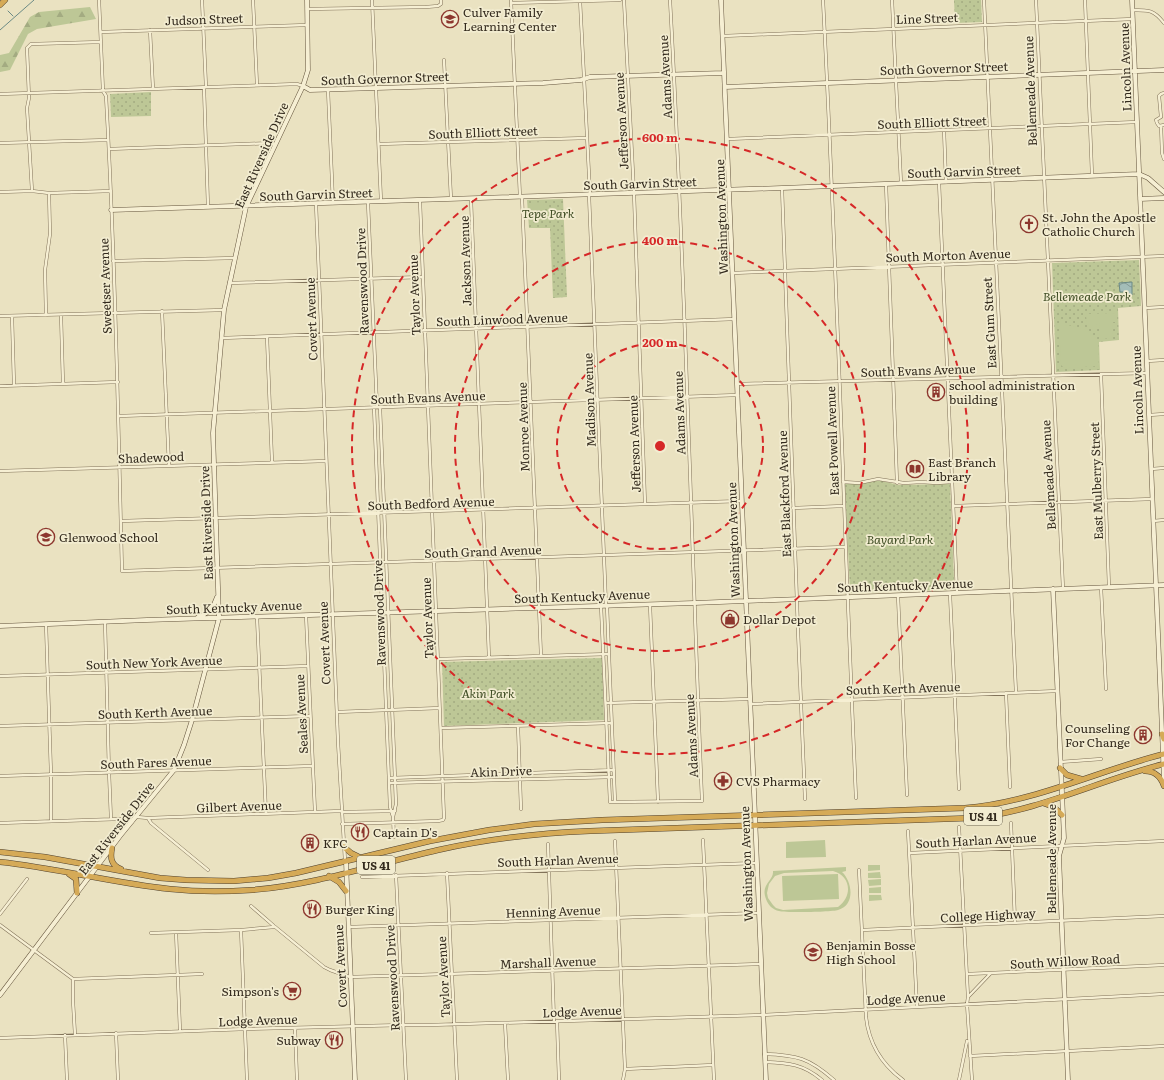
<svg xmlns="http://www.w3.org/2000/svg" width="1164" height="1080" font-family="Literata,serif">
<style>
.forest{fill:url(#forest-firs)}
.park{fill:url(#park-dots)}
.garden{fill:#bdc796;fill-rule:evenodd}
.water{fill:url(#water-waves);stroke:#6b8a85}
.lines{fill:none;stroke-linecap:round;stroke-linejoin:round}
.stream{stroke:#6b8a85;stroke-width:1}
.street-casing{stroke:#82735a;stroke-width:3.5}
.secondary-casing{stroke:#64543d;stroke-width:5}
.highway-casing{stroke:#50412e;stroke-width:6}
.street{stroke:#f6efd3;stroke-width:2.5}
.secondary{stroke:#f6efd3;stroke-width:4}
.highway{stroke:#d5aa57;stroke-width:5}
.ring{fill:none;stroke:#d62828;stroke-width:2;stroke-dasharray:7 5}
.labels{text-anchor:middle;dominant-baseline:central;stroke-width:3.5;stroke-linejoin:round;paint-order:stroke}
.shield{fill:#f2ecd0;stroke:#6c6453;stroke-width:1}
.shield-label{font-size:11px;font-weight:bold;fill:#332a1d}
.poi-label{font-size:12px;fill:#332a1d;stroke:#f2ecd0;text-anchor:start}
.street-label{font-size:12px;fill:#332a1d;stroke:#f2ecd0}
.park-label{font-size:12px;font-style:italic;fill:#404e25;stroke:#f2ecd0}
.centre{fill:#d62828;stroke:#f2ecd0;stroke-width:2}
.ring-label{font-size:12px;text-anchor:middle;font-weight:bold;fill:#d62828;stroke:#f2ecd0;stroke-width:3.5;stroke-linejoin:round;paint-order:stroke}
</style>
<defs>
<pattern id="forest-firs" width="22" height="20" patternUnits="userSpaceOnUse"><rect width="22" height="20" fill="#bdc796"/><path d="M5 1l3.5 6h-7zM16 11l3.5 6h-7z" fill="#a3ab81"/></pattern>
<pattern id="park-dots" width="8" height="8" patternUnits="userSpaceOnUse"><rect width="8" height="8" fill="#bdc796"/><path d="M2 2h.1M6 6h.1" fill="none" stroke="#a3ab81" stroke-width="1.8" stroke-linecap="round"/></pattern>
<pattern id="water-waves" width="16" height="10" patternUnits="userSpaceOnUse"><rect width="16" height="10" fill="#a3bdb8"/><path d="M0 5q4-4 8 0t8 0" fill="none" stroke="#859a95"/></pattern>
</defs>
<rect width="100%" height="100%" fill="#eae2c1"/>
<!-- forest -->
<path class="forest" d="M90,7L96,19L37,29L28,34L10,70L0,72V55L9,53L30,17L39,12Z"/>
<!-- park -->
<path class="park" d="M954,0H981L982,22L955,23Z
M151,92V116L111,117L110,94Z
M563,199L567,297L553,298L550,228H529L527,200Z
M1139,260L1141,306L1118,308L1119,340L1099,342L1100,370L1056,372L1052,263Z
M879,480L898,485L950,484L954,580L947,590L851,593L850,592L845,484H860Z
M602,658L604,720L444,726L442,662Z"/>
<!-- garden -->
<path class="garden" d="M543,202L544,210H531L530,203Z
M1115,313V322H1112L1113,338L1100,339L1099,323H1096L1097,328H1087L1086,314Z
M1059,325C1072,324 1094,329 1098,343C1100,350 1098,359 1099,366L1064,368L1061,365Z
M825,840L826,857L786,858V842Z
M868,865H880V870L868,871Z
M846,867V871L842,872C852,881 856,905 838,910C832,912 785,913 779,911C773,910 768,905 766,899C760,884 774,881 773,871ZM833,871C851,876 853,896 838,907L783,910L776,908L773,905L768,898L767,893L769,884L775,876L784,873Z
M880,872L881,878H868V873Z
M838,874L839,899L783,901L782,876Z
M881,879V885L869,886L868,880Z
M881,887V893H869V888Z
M869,895H881L882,900L869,901Z"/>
<!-- water -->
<path class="water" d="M1132,282V295L1128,294L1127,292H1120L1119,283Z"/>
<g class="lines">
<!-- stream -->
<path class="stream" d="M8,11L13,16
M0,30L34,0"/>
<defs>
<path id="street" d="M99,0L103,91L106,96C115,254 118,413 122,571L845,547
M202,0L206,87
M253,0L257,85
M372,0L381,201
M511,0L520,197
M580,0L590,194
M624,0L634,193L645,504
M823,0C837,266 844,532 856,798
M892,0L901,183
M984,0L1016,693
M1036,0L1063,589
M1085,0L1092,175
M511,3L620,0
M307,9L426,7L438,6L441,4V0
M1133,10C1149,10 1154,10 1164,23
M150,30L153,89
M101,32L307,25
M723,36L1133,19
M444,60L451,199
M204,88L208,207
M328,90L333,203
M0,94L297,84L303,86
M1161,117L1159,96L1161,94L1164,93
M1161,117L1156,120L1157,123L1159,126L1164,125
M1161,126L1162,153L1164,159
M944,130L946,182
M728,139L1137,122
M0,143L108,140
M379,144L587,138
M109,149L271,143L275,145
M939,182L957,593
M886,184L897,483
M782,188L798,631L805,799
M32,191L27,108L29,98L27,48L31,44L101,42
M0,192L32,191L49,193L111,191
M589,195L606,606
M522,197L541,656
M471,199L489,658
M368,203L377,407
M316,204L338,742L345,861
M113,261L235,258
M733,273L1164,256
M229,283L423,277
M1145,308L1164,307
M162,311L169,466
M46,315L45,270L50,234L49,193
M61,315L63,384
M0,316L224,310
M12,316L14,385
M267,337L272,462
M222,338L735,319
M1147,361L1164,360
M1101,374L1109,587
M737,384L1147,373
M0,386L118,382
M374,407L390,807L393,817L394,837
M380,407L396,804L393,817
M1149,415L1164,414
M119,416L738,395
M1151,469L1164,468
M0,471L326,461
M843,482L859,483L878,479L904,483L921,482L937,483L952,482
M953,506L1152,499
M793,508L843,506
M121,521L741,501
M1153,521L1164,520
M1101,587L1106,689
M950,594L959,789
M898,596L907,795
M650,605L658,802
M601,606L610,802L702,801C691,534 685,267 670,0
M607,606L615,802
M306,615L315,812
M257,617L266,814
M105,622L109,772L111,819
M46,624L51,774V821
M438,659L609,654
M0,676L308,666
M1006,693L1010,787
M606,703L749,699
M750,704L1057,691
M337,712L440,708
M0,726L310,716
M518,726L521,809
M441,728L612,723
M1060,762L1101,759
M0,776L312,766
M389,778L614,770
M389,783L614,777
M342,812L395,811
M137,817L148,818L341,811
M148,818L151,823L208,870
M0,823L119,819H127L132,822
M1011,823L1015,922
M342,824L438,821L443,820L444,818L420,201
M959,827L968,997
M908,831L917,1007
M703,840L714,1080
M615,841L625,1069L623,1080
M548,844L554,1021
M910,853L1164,841
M859,870L866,1017C869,1044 881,1064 903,1080
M447,873L457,1080
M396,875L406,1080
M362,877L756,863
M251,906L274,926L324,967L330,970L350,977L760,964
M0,914L27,879
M0,925L73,979L202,974
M349,927L758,913
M241,930L247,1080
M862,930L1164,916
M176,932L180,1031
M151,933L241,930L274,927
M967,974L1164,965
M73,979V1001L75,1035
M557,1021L559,1080
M505,1023L508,1080
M295,1028L297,1080
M116,1033L118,1080
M65,1035L67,1080
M0,1038L246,1029L403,1025H430L762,1015L1164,994
M764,1054C797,1055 809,1058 834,1080
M970,1056L1164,1046
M765,1062C789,1063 803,1064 822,1080
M625,1069L713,1065
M959,1080L967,1041
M972,1080L967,1004L968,997L990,974"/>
<path id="secondary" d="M721,0C739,360 748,720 766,1080
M1132,0L1164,780
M303,86L310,90L543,83L581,80L590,77L724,73
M725,87L1164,70
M1140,199L1164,198
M111,210L782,188L1139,174L1148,178L1164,192
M1053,589L1064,838L1059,856L1068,1080
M198,617C208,614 214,607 217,597
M0,626L147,620L694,603L1164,585
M346,862L355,1080
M0,995L120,836L174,770L184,745L192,720L219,618L213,433L224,310L246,207L303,86L308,70L307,0"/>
<path id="highway" d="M0,5L5,0
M1162,734L1164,739
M1060,768L1067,775L1081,779
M1145,771C1155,771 1161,777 1164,786
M1043,803L1054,807L1062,815
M344,847L351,853L361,858
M112,848C110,858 111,865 121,869
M0,852L45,857L160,878L186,880L234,881L268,878L296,873L430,841L489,830L534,824L602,820L965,808C1035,802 1097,771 1164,754
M0,862C57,868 113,883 170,889C197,892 224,892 252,890C315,885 376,864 438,850C488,839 539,833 590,831L973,818C1040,811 1099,780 1164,764
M69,874L76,879L77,893
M329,876L339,882L346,891"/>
</defs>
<!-- street casing -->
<use href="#street" class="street-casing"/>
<!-- secondary casing -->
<use href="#secondary" class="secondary-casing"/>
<!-- highway casing -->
<use href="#highway" class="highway-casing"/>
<!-- street -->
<use href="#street" class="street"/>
<!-- secondary -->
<use href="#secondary" class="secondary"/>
<!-- highway -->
<use href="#highway" class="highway"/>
</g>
<!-- distance rings -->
<g class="ring">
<circle cx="660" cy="446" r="103"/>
<circle cx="660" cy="446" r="205"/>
<circle cx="660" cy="446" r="308"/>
</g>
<!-- icons -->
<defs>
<symbol id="school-ring" viewBox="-11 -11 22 22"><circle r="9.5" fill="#f2ecd0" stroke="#8d372e" stroke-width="1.5"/><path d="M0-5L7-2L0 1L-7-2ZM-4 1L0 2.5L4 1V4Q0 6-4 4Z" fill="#8d372e"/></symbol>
<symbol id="church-ring" viewBox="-11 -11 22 22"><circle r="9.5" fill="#f2ecd0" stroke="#8d372e" stroke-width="1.5"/><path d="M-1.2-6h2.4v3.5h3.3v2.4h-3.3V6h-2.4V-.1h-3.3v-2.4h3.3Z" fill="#8d372e"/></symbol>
<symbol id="building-ring" viewBox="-11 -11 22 22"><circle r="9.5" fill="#f2ecd0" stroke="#8d372e" stroke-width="1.5"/><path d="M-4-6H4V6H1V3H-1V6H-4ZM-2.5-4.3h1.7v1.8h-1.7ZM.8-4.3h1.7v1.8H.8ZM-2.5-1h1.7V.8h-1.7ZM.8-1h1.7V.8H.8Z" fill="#8d372e"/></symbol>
<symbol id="library-ring" viewBox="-11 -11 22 22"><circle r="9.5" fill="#f2ecd0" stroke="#8d372e" stroke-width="1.5"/><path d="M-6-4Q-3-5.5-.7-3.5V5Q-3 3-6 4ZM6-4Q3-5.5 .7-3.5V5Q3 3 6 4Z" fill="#8d372e"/></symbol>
<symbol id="shop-ring" viewBox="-11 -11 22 22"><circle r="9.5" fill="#f2ecd0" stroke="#8d372e" stroke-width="1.5"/><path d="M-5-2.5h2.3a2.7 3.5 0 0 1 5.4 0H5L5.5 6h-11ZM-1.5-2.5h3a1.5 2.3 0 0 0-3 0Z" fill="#8d372e"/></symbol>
<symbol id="pharmacy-ring" viewBox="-11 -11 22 22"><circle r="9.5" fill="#f2ecd0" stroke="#8d372e" stroke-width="1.5"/><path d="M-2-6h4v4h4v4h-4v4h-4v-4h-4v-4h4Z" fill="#8d372e"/></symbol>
<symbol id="restaurant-ring" viewBox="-11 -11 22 22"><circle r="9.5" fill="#f2ecd0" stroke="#8d372e" stroke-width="1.5"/><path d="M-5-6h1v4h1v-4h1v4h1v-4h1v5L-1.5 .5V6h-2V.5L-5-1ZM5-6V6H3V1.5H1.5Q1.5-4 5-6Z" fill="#8d372e"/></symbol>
<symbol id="supermarket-ring" viewBox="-11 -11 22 22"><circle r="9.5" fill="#f2ecd0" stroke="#8d372e" stroke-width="1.5"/><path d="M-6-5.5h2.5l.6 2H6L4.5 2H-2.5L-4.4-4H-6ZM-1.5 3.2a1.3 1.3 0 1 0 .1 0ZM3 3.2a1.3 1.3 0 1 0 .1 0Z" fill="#8d372e"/></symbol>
</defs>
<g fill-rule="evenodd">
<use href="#school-ring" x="440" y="9" width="20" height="20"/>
<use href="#church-ring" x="1019" y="214" width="20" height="20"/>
<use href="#building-ring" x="926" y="382" width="20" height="20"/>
<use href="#library-ring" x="905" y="459" width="20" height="20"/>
<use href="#school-ring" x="36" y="527" width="20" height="20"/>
<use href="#shop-ring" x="720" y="609" width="20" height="20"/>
<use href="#building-ring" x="1133" y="725" width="20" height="20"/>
<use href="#pharmacy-ring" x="713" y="771" width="20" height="20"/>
<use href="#restaurant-ring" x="350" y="822" width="20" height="20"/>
<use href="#building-ring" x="300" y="833" width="20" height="20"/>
<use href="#restaurant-ring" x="302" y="899" width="20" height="20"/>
<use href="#school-ring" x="803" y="942" width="20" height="20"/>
<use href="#supermarket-ring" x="282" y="981" width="20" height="20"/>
<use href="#restaurant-ring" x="324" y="1030" width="20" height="20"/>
</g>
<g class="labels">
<!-- shield labels -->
<g class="shield">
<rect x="964" y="807" width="38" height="18" rx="3"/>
<rect x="357" y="856" width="38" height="18" rx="3"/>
</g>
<g class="shield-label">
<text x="983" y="816">US 41</text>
<text x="376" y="865">US 41</text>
</g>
<!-- poi labels -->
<g class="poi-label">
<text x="463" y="12">Culver Family<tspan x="463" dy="14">Learning Center</tspan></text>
<text x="1042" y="217">St. John the Apostle<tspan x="1042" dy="14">Catholic Church</tspan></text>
<text x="949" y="385">school administration<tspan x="949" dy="14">building</tspan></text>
<text x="928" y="462">East Branch<tspan x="928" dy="14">Library</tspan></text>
<text x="59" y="537">Glenwood School</text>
<text x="743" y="619">Dollar Depot</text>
<text x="1130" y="728" text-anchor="end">Counseling<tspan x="1130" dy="14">For Change</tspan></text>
<text x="736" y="781">CVS Pharmacy</text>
<text x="373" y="832">Captain D's</text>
<text x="323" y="843">KFC</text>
<text x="325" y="909">Burger King</text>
<text x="826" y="945">Benjamin Bosse<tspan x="826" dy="14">High School</tspan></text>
<text x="279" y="991" text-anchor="end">Simpson's</text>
<text x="321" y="1040" text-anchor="end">Subway</text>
</g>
<!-- street labels -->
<g class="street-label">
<text transform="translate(927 18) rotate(-2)">Line Street</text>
<text transform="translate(204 19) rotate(-2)">Judson Street</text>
<text transform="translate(1125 67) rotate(-92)">Lincoln Avenue</text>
<text transform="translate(944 68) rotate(-2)">South Governor Street</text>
<text transform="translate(665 77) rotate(-93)">Adams Avenue</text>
<text transform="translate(385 78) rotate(-2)">South Governor Street</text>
<text transform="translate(1030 91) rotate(-92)">Bellemeade Avenue</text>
<text transform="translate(621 121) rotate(-93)">Jefferson Avenue</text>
<text transform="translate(932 122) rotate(-2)">South Elliott Street</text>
<text transform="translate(483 132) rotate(-2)">South Elliott Street</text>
<text transform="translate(261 155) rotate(-66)">East Riverside Drive</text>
<text transform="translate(964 171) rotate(-2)">South Garvin Street</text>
<text transform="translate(640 183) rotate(-2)">South Garvin Street</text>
<text transform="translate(316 194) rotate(-2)">South Garvin Street</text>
<text transform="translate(721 217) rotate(-92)">Washington Avenue</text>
<text transform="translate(948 255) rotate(-2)">South Morton Avenue</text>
<text transform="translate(465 261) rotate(-92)">Jackson Avenue</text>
<text transform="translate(362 281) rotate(-92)">Ravenswood Drive</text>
<text transform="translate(105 286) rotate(-92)">Sweetser Avenue</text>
<text transform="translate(414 295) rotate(-92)">Taylor Avenue</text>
<text transform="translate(311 319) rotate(-92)">Covert Avenue</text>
<text transform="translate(502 319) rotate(-2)">South Linwood Avenue</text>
<text transform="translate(989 323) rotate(-93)">East Gum Street</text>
<text transform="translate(918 370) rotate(-2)">South Evans Avenue</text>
<text transform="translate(1137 390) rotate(-92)">Lincoln Avenue</text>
<text transform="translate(428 397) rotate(-2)">South Evans Avenue</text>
<text transform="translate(589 400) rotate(-92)">Madison Avenue</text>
<text transform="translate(679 413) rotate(-92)">Adams Avenue</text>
<text transform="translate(523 427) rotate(-92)">Monroe Avenue</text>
<text transform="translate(832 441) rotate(-92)">East Powell Avenue</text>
<text transform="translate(634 444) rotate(-92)">Jefferson Avenue</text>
<text transform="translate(151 457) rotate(-2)">Shadewood</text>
<text transform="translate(1048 475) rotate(-93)">Bellemeade Avenue</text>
<text transform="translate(1096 481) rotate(-92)">East Mulberry Street</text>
<text transform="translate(784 494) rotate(-92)">East Blackford Avenue</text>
<text transform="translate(431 503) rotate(-2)">South Bedford Avenue</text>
<text transform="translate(206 523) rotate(-92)">East Riverside Drive</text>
<text transform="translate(733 540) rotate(-92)">Washington Avenue</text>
<text transform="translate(483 551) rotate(-2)">South Grand Avenue</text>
<text transform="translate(905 585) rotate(-2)">South Kentucky Avenue</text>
<text transform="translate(582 596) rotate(-2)">South Kentucky Avenue</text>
<text transform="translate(234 607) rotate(-2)">South Kentucky Avenue</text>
<text transform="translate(379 613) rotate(-92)">Ravenswood Drive</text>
<text transform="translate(427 618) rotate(-92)">Taylor Avenue</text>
<text transform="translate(324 643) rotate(-92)">Covert Avenue</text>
<text transform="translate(154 662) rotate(-2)">South New York Avenue</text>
<text transform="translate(903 688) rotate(-2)">South Kerth Avenue</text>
<text transform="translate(155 712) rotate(-2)">South Kerth Avenue</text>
<text transform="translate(301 714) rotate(-93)">Seales Avenue</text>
<text transform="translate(691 736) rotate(-93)">Adams Avenue</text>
<text transform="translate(156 762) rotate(-2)">South Fares Avenue</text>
<text transform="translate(501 771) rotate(-2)">Akin Drive</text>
<text transform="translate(239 806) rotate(-2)">Gilbert Avenue</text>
<text transform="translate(116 828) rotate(-52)">East Riverside Drive</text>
<text transform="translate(976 840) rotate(-3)">South Harlan Avenue</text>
<text transform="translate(1051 859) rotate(-90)">Bellemeade Avenue</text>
<text transform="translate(558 860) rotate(-2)">South Harlan Avenue</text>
<text transform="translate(746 864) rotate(-92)">Washington Avenue</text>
<text transform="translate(553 911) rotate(-2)">Henning Avenue</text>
<text transform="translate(988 915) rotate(-3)">College Highway</text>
<text transform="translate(1065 961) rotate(-3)">South Willow Road</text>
<text transform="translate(548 962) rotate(-2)">Marshall Avenue</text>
<text transform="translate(340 966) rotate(-93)">Covert Avenue</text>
<text transform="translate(443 977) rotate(-93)">Taylor Avenue</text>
<text transform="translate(392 978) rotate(-93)">Ravenswood Drive</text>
<text transform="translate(906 998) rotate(-3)">Lodge Avenue</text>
<text transform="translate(582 1011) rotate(-2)">Lodge Avenue</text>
<text transform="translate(258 1020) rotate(-2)">Lodge Avenue</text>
</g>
<!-- park labels -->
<g class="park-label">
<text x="548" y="213">Tepe Park</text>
<text x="1087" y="296">Bellemeade Park</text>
<text x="900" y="539">Bayard Park</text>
<text x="488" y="693">Akin Park</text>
</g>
</g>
<circle cx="660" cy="446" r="6" class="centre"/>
<g class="ring-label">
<text x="660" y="142">600 m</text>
<text x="660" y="245">400 m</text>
<text x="660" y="347">200 m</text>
</g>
</svg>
